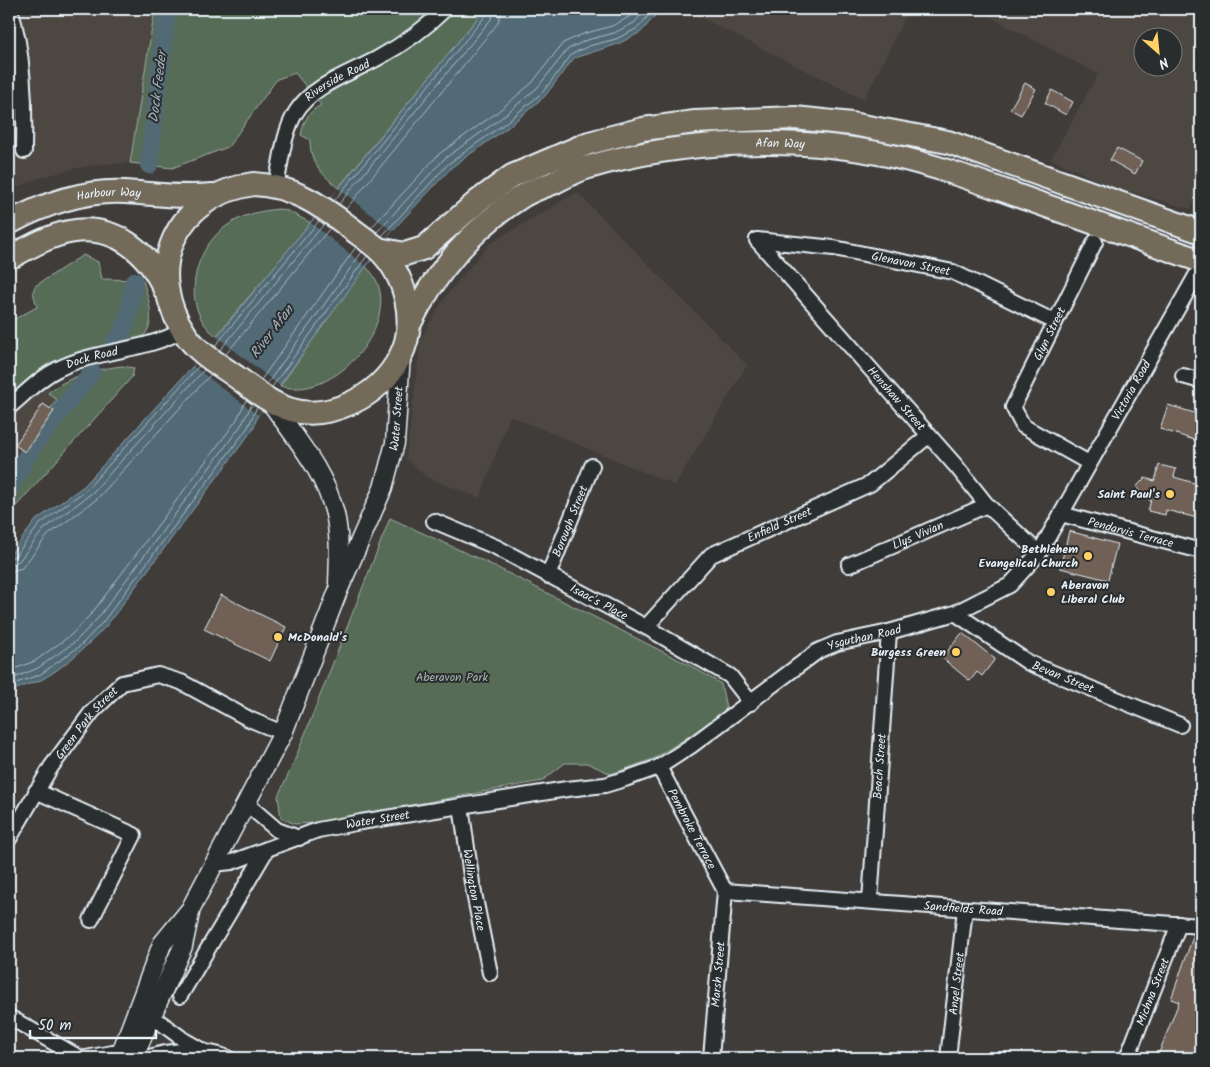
<svg xmlns="http://www.w3.org/2000/svg" width="1210" height="1067" font-family="Kalam,sans-serif">
<style>
.built{fill:#4d4742;fill-rule:evenodd}
.green{fill:#576c57;stroke:#a0aea8}
.water{fill:#516a76;stroke:#8da0aa}
.pier{fill:#3f3c3a}
.lines{fill:none;stroke-linecap:round;stroke-linejoin:round}
.shore{stroke:#acbbc4;stroke-width:1}
.canal{stroke:#516a76;stroke-width:18}
.building{fill:#6f6056;stroke:#e8f1f8}
.minor-casing{stroke:#e8f1f8;stroke-width:18}
.tertiary-casing{stroke:#e8f1f8;stroke-width:21}
.primary-casing{stroke:#e8f1f8;stroke-width:26}
.minor{stroke:#2a2d2e;stroke-width:14}
.tertiary{stroke:#2a2d2e;stroke-width:18}
.primary{stroke:#736b5a;stroke-width:22}
.poi-dot{fill:#ffd166;stroke:#2a2d2e;stroke-width:2}
.labels{text-anchor:middle;dominant-baseline:central;stroke-width:4;stroke-linejoin:round;paint-order:stroke}
.street-label{font-size:12px;fill:#e8f1f8;stroke:#2a2d2e}
.poi-label{font-size:12px;font-weight:bold;fill:#e8f1f8;stroke:#2a2d2e;text-anchor:end}
.park-label{font-size:12px;fill:#a7b5b0;stroke:#2a2d2e}
.water-label{font-size:14px;font-style:italic;fill:#a4b4be;stroke:#2a2d2e}
</style>
<rect width="100%" height="100%" fill="#3f3c3a"/>
<filter id="ink" filterUnits="userSpaceOnUse"><feTurbulence type="fractalNoise" baseFrequency=".02" numOctaves="2"/><feDisplacementMap in="SourceGraphic" scale="10" xChannelSelector="R" yChannelSelector="G"/><feConvolveMatrix kernelMatrix="1 2 1 2 8 2 1 2 1" color-interpolation-filters="sRGB"/></filter>
<g filter="url(#ink)">
<!-- built -->
<path class="built" d="M9,9H155L130,163L102,164L72,169L36,179L10,191Z
M684,9H909L864,100Z
M975,9H1201V191L1190,209L1110,186L1051,159L1098,74ZM1142,38H1172V68H1142Z
M577,192L747,365L675,485L510,416L480,498L426,477L406,458L421,338L446,296L489,244Z
M35,374L67,404L9,488V397Z"/>
<!-- green -->
<path class="green" d="M155,9H485L338,188C321,173 310,163 310,140L301,135C304,120 308,112 321,105L295,73L277,79L228,147L172,168L130,163Z
M279,209L288,211L311,223L216,336C179,308 193,248 228,225C244,214 260,211 279,209Z
M83,255L98,262L102,279L143,280C147,294 156,319 146,333C134,349 72,352 50,363C35,371 22,386 9,397V322L37,307L33,292L35,286Z
M365,266C413,306 342,404 280,386Z
M122,366L134,368L132,377L9,514V481L11,476L54,411L50,409L57,400L48,393C68,376 97,369 122,366Z
M390,518L490,564L691,666L721,684L727,712L653,759L611,774L587,763H565L542,781L314,823L295,824L281,818L278,796L292,767Z"/>
<!-- water -->
<path class="water" d="M485,9H661L641,32L618,44L574,58L545,96L507,128L452,167L392,231L258,415L253,429L107,625C88,645 67,665 43,679C30,686 21,683 9,696V556L36,520L84,486L193,366Z"/>
<!-- pier -->
<path class="pier" d="M338,188L392,231L365,266L311,223Z
M216,336L280,386L258,415L193,366Z"/>
<g class="lines">
<!-- shore -->
<path class="shore" d="M334,201L487,14L488,9
M339,204L492,18L494,9
M346,209L498,23L502,9
M371,228L439,154L495,114L532,83L563,43L583,34L612,26L629,17L636,9
M377,232L444,159L500,119L537,88L568,49L587,40L614,33L634,23L646,9
M382,236L448,164L504,124L542,93L572,54L589,46L616,39L638,28L654,9
M215,346L319,221
M220,350L324,224
M226,354L330,228
M261,380L356,247
M267,384L362,252
M272,387L367,256
M9,558L15,556L40,524L87,489L199,366
M9,565L19,561L44,529L92,493L204,370
M9,572L22,568L48,535L97,499L211,374
M9,671L35,661L71,635L92,613L236,421L246,400
M9,680L38,668L76,641L98,618L242,424L252,404
M9,689L14,684L41,674L80,646L103,622L248,427L257,407"/>
<!-- canal -->
<path class="canal" d="M149,165L167,9
M113,346C128,327 131,305 134,281
M9,488L32,447L92,372"/>
</g>
<!-- building -->
<path class="building" d="M1025,83L1036,89L1021,115L1010,109Z
M1052,90L1073,102L1066,115L1045,103Z
M1117,148L1142,161L1135,174L1110,160Z
M43,404L54,411L25,452L15,445Z
M1168,405L1201,415V442L1160,429Z
M1159,465L1176,469L1174,477L1201,485V519L1166,510L1165,515L1148,511L1151,500L1140,497L1137,486L1145,478L1155,481Z
M1069,531L1117,544L1108,580L1060,568Z
M221,595L286,627L270,661L204,629Z
M962,633L995,659L982,676L977,672L970,681L942,658Z
M1194,934L1201,935V1058H1157L1179,1002L1171,999Z"/>
<g class="lines">
<defs>
<g id="minor">
<path d="M10,9C24,52 25,106 24,151"/>
<path d="M9,101H24"/>
<path id="s1" d="M276,186C281,163 283,133 296,112C312,85 351,73 378,58C402,45 426,28 445,9"/>
<path id="s2" d="M757,240L956,466L987,505L1039,553"/>
<path id="s3" d="M757,240L834,248L953,272L1055,322"/>
<path d="M1183,376L1201,381"/>
<path id="s4" d="M9,407C25,394 39,378 58,369C97,349 145,352 183,330"/>
<path id="s5" d="M1089,463L1023,426L1013,407L1095,242"/>
<path id="s6" d="M1061,514L1201,551"/>
<path id="s7" d="M434,521L496,547L646,627L730,676L751,703"/>
<path id="s8" d="M849,565L987,505"/>
<path id="s9" d="M548,576L592,466"/>
<path id="s10" d="M955,613L1029,663L1180,725"/>
<path id="s11" d="M646,627L711,555L870,484L928,436"/>
<path id="s12" d="M659,767L725,891"/>
<path d="M36,791L134,835L91,920"/>
<path d="M247,804L277,830L299,838"/>
<path id="s13" d="M461,806L472,883L490,973"/>
<path id="s14" d="M9,839L51,767L92,712L122,683L158,675L181,682L249,719L283,733"/>
<path d="M213,864L232,862L267,849"/>
<path id="s15" d="M725,891L1201,926"/>
<path id="s16" d="M870,901L889,632"/>
<path id="s17" d="M180,996L267,849L318,830L361,822L567,789L605,785L625,779L659,767L691,746L818,651L837,643L889,632L955,613L1010,585L1039,553L1201,267"/>
<path d="M9,1017L80,1058"/>
<path d="M153,1017L184,1040L203,1051"/>
<path d="M86,1058L123,1051"/>
<path d="M146,1058C172,1049 202,1048 228,1058"/>
<path id="s18" d="M711,1058L725,891"/>
<path id="s19" d="M948,1058L965,909"/>
<path id="s20" d="M1127,1058L1179,924"/>
</g>
<g id="tertiary">
<path d="M272,404C296,439 325,472 335,514C340,536 339,560 338,583"/>
<path d="M119,1058L162,944L189,911"/>
<path id="s21" d="M133,1058L183,946L191,908L283,733L338,591L383,488L395,443L401,355"/>
</g>
<g id="primary">
<path d="M254,184C292,186 319,204 348,226C358,234 369,241 378,249C406,275 418,323 400,357C389,378 373,393 351,403C303,425 275,407 238,378C220,365 198,353 186,335C141,269 176,195 254,184Z"/>
<path id="s22" d="M9,223C44,204 85,190 125,192C155,194 183,198 213,195"/>
<path d="M378,249L405,254L424,248L478,201L512,176L589,143L643,129L695,122L795,118L852,124L948,142L1201,232"/>
<path d="M9,258C28,248 48,236 69,232C115,223 149,252 166,292"/>
<path id="s23" d="M409,325C434,274 472,228 521,197C530,191 542,187 553,183C565,177 577,170 589,167C680,140 799,135 892,156C939,166 985,184 1030,200C1087,220 1144,241 1201,261"/>
</g>
</defs>
<!-- minor casing -->
<use href="#minor" class="minor-casing"/>
<!-- tertiary casing -->
<use href="#tertiary" class="tertiary-casing"/>
<!-- primary casing -->
<use href="#primary" class="primary-casing"/>
<!-- minor -->
<use href="#minor" class="minor"/>
<!-- tertiary -->
<use href="#tertiary" class="tertiary"/>
<!-- primary -->
<use href="#primary" class="primary"/>
</g>
</g>
<!-- markers -->
<g class="poi-dot">
<circle cx="1170" cy="494" r="5"/>
<circle cx="1088" cy="556" r="5"/>
<circle cx="1051" cy="592" r="5"/>
<circle cx="278" cy="637" r="5"/>
<circle cx="956" cy="652" r="5"/>
</g>
<g class="labels">
<!-- street labels -->
<g class="street-label">
<text stroke="none"><textPath href="#s1" startOffset="130">Riverside Road</textPath></text>
<text stroke="none"><textPath href="#s23" startOffset="440">Afan Way</textPath></text>
<text stroke="none"><textPath href="#s22" startOffset="105">Harbour Way</textPath></text>
<text stroke="none"><textPath href="#s3" startOffset="156">Glenavon Street</textPath></text>
<text stroke="none"><textPath href="#s5" startOffset="179">Glyn Street</textPath></text>
<text stroke="none"><textPath href="#s4" startOffset="98">Dock Road</textPath></text>
<text stroke="none"><textPath href="#s17" startOffset="1204">Victoria Road</textPath></text>
<text stroke="none"><textPath href="#s2" startOffset="211">Henshaw Street</textPath></text>
<text stroke="none"><textPath href="#s21" startOffset="695">Water Street</textPath></text>
<text stroke="none"><textPath href="#s9" startOffset="59">Borough Street</textPath></text>
<text stroke="none"><textPath href="#s11" startOffset="172">Enfield Street</textPath></text>
<text stroke="none"><textPath href="#s6" startOffset="72">Pendarvis Terrace</textPath></text>
<text stroke="none"><textPath href="#s8" startOffset="75">Llys Vivian</textPath></text>
<text stroke="none"><textPath href="#s7" startOffset="184">Isaac's Place</textPath></text>
<text stroke="none"><textPath href="#s17" startOffset="818">Ysguthan Road</textPath></text>
<text stroke="none"><textPath href="#s10" startOffset="126">Bevan Street</textPath></text>
<text stroke="none"><textPath href="#s14" startOffset="140">Green Park Street</textPath></text>
<text stroke="none"><textPath href="#s16" startOffset="135">Beach Street</textPath></text>
<text stroke="none"><textPath href="#s17" startOffset="286">Water Street</textPath></text>
<text stroke="none"><textPath href="#s12" startOffset="70">Pembroke Terrace</textPath></text>
<text stroke="none"><textPath href="#s13" startOffset="85">Wellington Place</textPath></text>
<text stroke="none"><textPath href="#s15" startOffset="239">Sandfields Road</textPath></text>
<text stroke="none"><textPath href="#s18" startOffset="84">Marsh Street</textPath></text>
<text stroke="none"><textPath href="#s19" startOffset="75">Angel Street</textPath></text>
<text stroke="none"><textPath href="#s20" startOffset="71">Michna Street</textPath></text>
</g>
<!-- poi labels -->
<g class="poi-label">
<text x="1160" y="494">Saint Paul's</text>
<text x="1078" y="549">Bethlehem<tspan x="1078" dy="14">Evangelical Church</tspan></text>
<text x="1061" y="585" text-anchor="start">Aberavon<tspan x="1061" dy="14">Liberal Club</tspan></text>
<text x="288" y="637" text-anchor="start">McDonald's</text>
<text x="946" y="652">Burgess Green</text>
</g>
<!-- park labels -->
<g class="park-label">
<text x="452" y="677">Aberavon Park</text>
</g>
<!-- water labels -->
<g class="water-label">
<text transform="translate(158 87) rotate(-83)">Dock Feeder</text>
<text transform="translate(272 332) rotate(-53)">River Afan</text>
</g>
</g>
<!-- margin -->
<rect width="1210" height="1067" fill="none" stroke="#2a2d2e" stroke-width="30"/>
<rect x="15" y="15" width="1180" height="1037" fill="none" stroke="#e8f1f8" stroke-width="2" filter="url(#ink)"/>
<!-- north arrow -->
<g transform="translate(1158 52) rotate(153)"><circle r="24" fill="#2a2d2e" stroke="#767b7f"/>
<path d="M0-4L9 19L0 12L-9 19Z" fill="#ffd166"/>
<text y="-8" font-size="14" font-weight="bold" text-anchor="middle" fill="#e8f1f8">N</text>
</g>
<!-- scale -->
<path d="M30 1030v8h126v-8" fill="none" stroke="#e8f1f8" stroke-width="2.5"/>
<text x="38" y="1030" font-size="15" fill="#e8f1f8" stroke="#2a2d2e" stroke-width="4" paint-order="stroke">50 m</text>
</svg>
